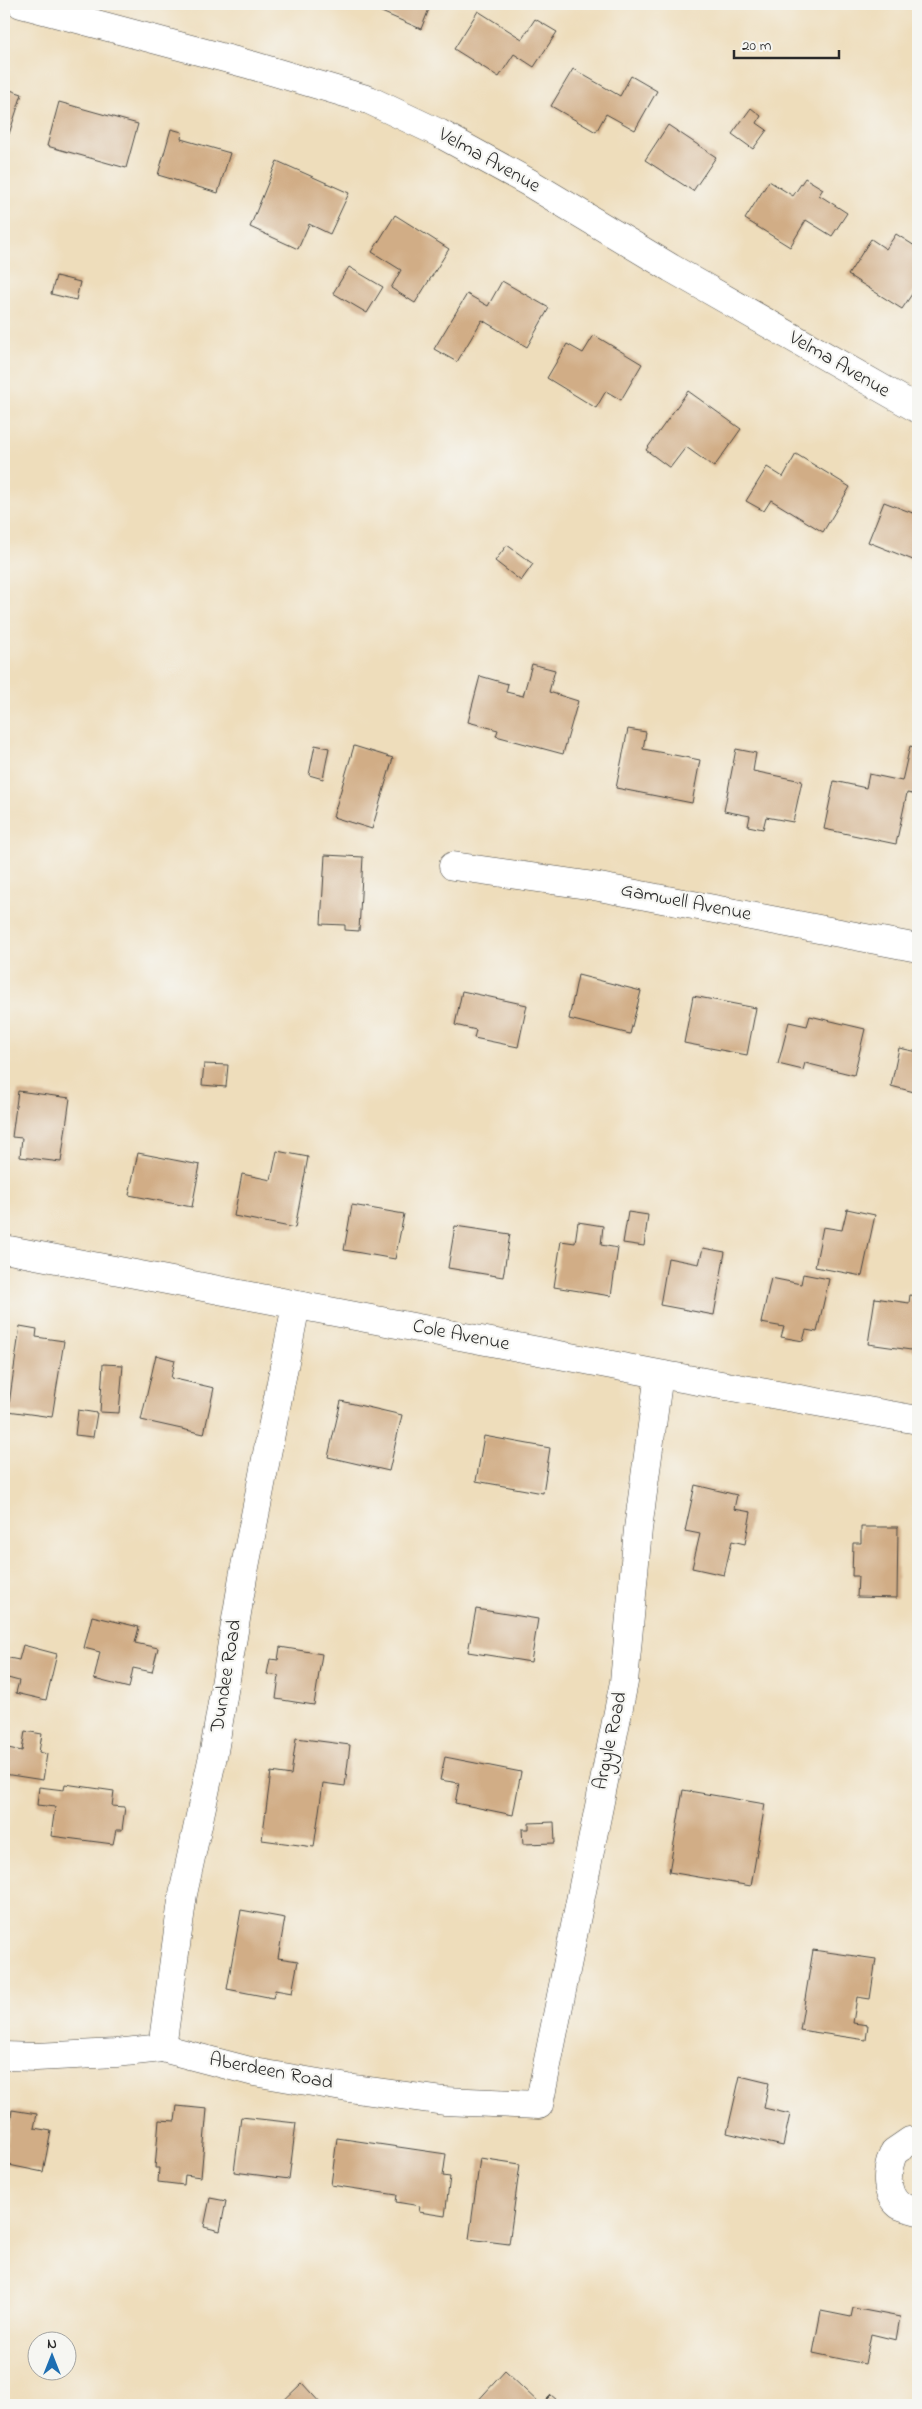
<svg xmlns="http://www.w3.org/2000/svg" width="922" height="2409" font-family="'Indie Flower',sans-serif">
<style>
.building{fill:#d1ad86}
.lines{fill:none;stroke-linecap:round;stroke-linejoin:round}
.minor-casing{stroke:#484641;stroke-width:29}
.minor{stroke:#fff;stroke-width:28}
.labels{text-anchor:middle;dominant-baseline:central;stroke-width:4.5;stroke-linejoin:round;paint-order:stroke}
.street-label{font-size:20px;fill:#2b2b2b;stroke:#f6f6f2}
</style>
<rect width="100%" height="100%" fill="#f6f6f2"/>
<filter id="ink" filterUnits="userSpaceOnUse"><feTurbulence type="fractalNoise" baseFrequency=".02" numOctaves="2"/><feDisplacementMap in="SourceGraphic" scale="10" xChannelSelector="R" yChannelSelector="G"/><feConvolveMatrix kernelMatrix="1 2 1 2 8 2 1 2 1" color-interpolation-filters="sRGB"/></filter>
<filter id="wash" filterUnits="userSpaceOnUse"><feTurbulence type="fractalNoise" baseFrequency=".0096" numOctaves="4" result="noise"/><feDisplacementMap in="SourceGraphic" scale="20" xChannelSelector="R" yChannelSelector="G"/><feGaussianBlur stdDeviation="1.12" result="paint"/><feColorMatrix in="noise" values="0 0 0 0 0 0 0 0 0 0 0 0 0 0 0 0 0 1.4 0 .05"/><feComposite in="paint" operator="in"/></filter>
<g filter="url(#wash)">
<rect width="100%" height="100%" fill="#edb"/>
<g id="blocks">
<!-- building -->
<path class="building" d="M363,4H431L421,29Z
M478,11L522,39L535,19L557,32L534,67L514,54L499,77L454,49Z
M573,69L620,96L631,76L657,91L635,130L606,114L596,132L551,106Z
M4,88L22,94L9,134L4,133Z
M59,102L138,124L126,168L47,146Z
M751,108L761,116L757,123L767,130L753,149L732,134Z
M668,125L716,157L693,191L645,160Z
M171,129L182,132L181,139L230,153L218,193L158,175Z
M277,161L349,193L330,234L309,224L298,249L250,227Z
M805,178L823,189L819,195L847,213L832,236L806,220L790,247L745,219L769,181L793,196Z
M395,215L449,249L415,303L391,288L401,270L372,252Z
M896,234L918,248V285L902,309L848,275L871,239L886,249Z
M349,267L383,287L367,313L333,293Z
M56,276L80,282L76,300L51,294Z
M502,281L549,308L527,347L482,320L457,362L434,349L467,294L488,306Z
M594,335L642,364L621,400L606,391L596,408L547,378L567,344L583,353Z
M688,391L741,429L714,467L686,447L670,468L646,450Z
M796,454L850,487L823,532L771,500L764,511L746,501L767,467L783,477Z
M884,502L918,515V562L868,542Z
M507,545L533,564L521,581L495,561Z
M532,664L555,670L549,692L578,701L563,754L496,736L498,730L468,722L480,676L508,684L506,692L523,696Z
M628,729L646,732L643,749L700,760L692,803L616,788Z
M315,745L329,748L323,779L309,775Z
M354,746L393,758L372,829L333,817Z
M910,746L918,748V795L907,793L896,844L824,829L834,781L866,788L869,774L902,781Z
M736,749L756,753L753,771L802,781L793,822L766,817L763,829L748,826L750,816L724,811Z
M325,855L363,857L359,931L345,930V925L321,924Z
M578,975L641,991L630,1034L569,1019Z
M462,991L527,1005L518,1047L474,1038L476,1030L455,1025Z
M693,996L756,1008L747,1055L684,1043Z
M810,1016L865,1029L854,1075L805,1063L803,1070L778,1064L789,1022L807,1026Z
M899,1048L918,1052V1093L891,1086Z
M204,1064L228,1065L226,1087L202,1085Z
M18,1091L70,1098L61,1162L20,1157L22,1138L12,1137Z
M277,1151L308,1157L295,1228L234,1216L242,1174L271,1180Z
M138,1153L200,1165L192,1207L129,1195Z
M352,1205L404,1214L395,1259L344,1250Z
M847,1209L875,1215L862,1276L815,1267L823,1227L842,1230Z
M628,1212L648,1215L644,1246L623,1243Z
M578,1222L603,1226L601,1245L618,1248L611,1296L554,1287L561,1241L575,1243Z
M455,1226L510,1234L503,1277L448,1268Z
M703,1248L725,1252L714,1315L660,1305L668,1258L699,1264Z
M803,1274L829,1279L817,1332L806,1330L803,1341L781,1337L784,1327L761,1323L771,1278L801,1284Z
M910,1295L918,1296V1351L868,1344L875,1298L909,1303Z
M20,1326L37,1329L36,1337L64,1341L52,1417L8,1411Z
M156,1355L175,1360L171,1378L214,1388L204,1434L141,1420Z
M103,1364L123,1365L119,1413L100,1412Z
M341,1401L402,1415L389,1471L328,1457Z
M78,1410L97,1413L93,1437L75,1435Z
M484,1436L550,1448L543,1493L476,1481Z
M695,1485L737,1495L734,1509L751,1512L745,1544L732,1541L724,1575L692,1568L700,1534L685,1531Z
M861,1527H898L897,1598L857,1597L858,1576H852L853,1543H861Z
M476,1609L538,1619L531,1662L468,1652Z
M92,1616L139,1627L135,1643L158,1648L152,1672L133,1668L129,1688L94,1679L100,1652L84,1648Z
M23,1645L57,1654L46,1700L16,1693L19,1681L4,1677V1657L19,1660Z
M280,1647L322,1654L314,1705L276,1699L279,1676L267,1674L270,1659L278,1660Z
M25,1731L42,1734L39,1752L47,1754L43,1780L4,1774L8,1748L22,1751Z
M296,1738L350,1745L345,1786L323,1783L314,1847L262,1840L271,1772L291,1775Z
M445,1757L521,1772L513,1815L455,1803L459,1783L440,1780Z
M65,1784L114,1791L112,1806L125,1807L122,1830H116L113,1844L51,1836L55,1807L37,1805L39,1787L64,1790Z
M683,1790L765,1804L751,1886L669,1872Z
M554,1822L555,1843L523,1844L522,1829H529V1823Z
M241,1910L285,1918L278,1958L298,1961L292,1993L275,1990L273,1998L227,1989Z
M813,1950L876,1959L870,1999L857,1997L853,2023L868,2025L866,2040L800,2030Z
M740,2076L769,2083L764,2108L790,2114L783,2146L727,2133Z
M177,2106L207,2109L201,2177L185,2175L184,2185L158,2182L159,2168H155L159,2120L175,2121Z
M12,2110L37,2114L34,2128L51,2131L43,2172L4,2164Z
M241,2117L296,2123L289,2179L234,2172Z
M337,2138L446,2154L443,2176L450,2177L445,2216L419,2212L420,2206L396,2202L397,2195L331,2185Z
M480,2158L520,2164L509,2244L469,2239Z
M210,2198L226,2201L220,2231L204,2227Z
M853,2308L900,2317L896,2340L871,2334L865,2364L813,2353L821,2311L851,2317Z
M505,2371L541,2405L551,2395L563,2405H474Z
M302,2383L322,2405H279Z"/>
</g>
</g>
<g filter="url(#ink)">
<use href="#blocks" fill-opacity="0" stroke="#484641" stroke-width="1"/>
<g class="lines">
<defs>
<path id="minor" d="M21,4L251,65L369,100L439,133L528,182L671,268L918,409
M453,866L594,886L918,948
M4,1249L659,1374L918,1420
M162,2048L183,1894L214,1751L243,1577L296,1305
M4,2056L36,2057L116,2053L162,2048L254,2072L348,2088L444,2101L539,2105L624,1682L638,1529L659,1374
M918,2140L910,2141L894,2152C887,2168 883,2192 899,2205C904,2208 913,2209 918,2211"/>
</defs>
<!-- minor casing -->
<use href="#minor" class="minor-casing"/>
<!-- minor -->
<use href="#minor" class="minor"/>
</g>
</g>
<g class="labels">
<!-- street labels -->
<g class="street-label">
<text transform="translate(489 161) rotate(29)">Velma Avenue</text>
<text transform="translate(839 365) rotate(30)">Velma Avenue</text>
<text transform="translate(686 903) rotate(11)">Gamwell Avenue</text>
<text transform="translate(461 1336) rotate(11)">Cole Avenue</text>
<text transform="translate(227 1676) rotate(-81)">Dundee Road</text>
<text transform="translate(611 1741) rotate(-78)">Argyle Road</text>
<text transform="translate(271 2072) rotate(11)">Aberdeen Road</text>
</g>
</g>
<!-- margin -->
<rect width="922" height="2409" fill="none" stroke="#f6f6f2" stroke-width="20"/>
<!-- north arrow -->
<g transform="translate(52 2356)"><circle r="24" fill="#f6f6f2" stroke="#a5a5a2"/>
<path d="M0-4L9 19L0 12L-9 19Z" fill="#1f6fb2"/>
<text y="-8" font-size="14" font-weight="bold" text-anchor="middle" fill="#2b2b2b">N</text>
</g>
<!-- scale -->
<path d="M734 50v8h105v-8" fill="none" stroke="#2b2b2b" stroke-width="2.5"/>
<text x="742" y="50" font-size="15" fill="#2b2b2b" stroke="#f6f6f2" stroke-width="4" paint-order="stroke">20 m</text>
</svg>
